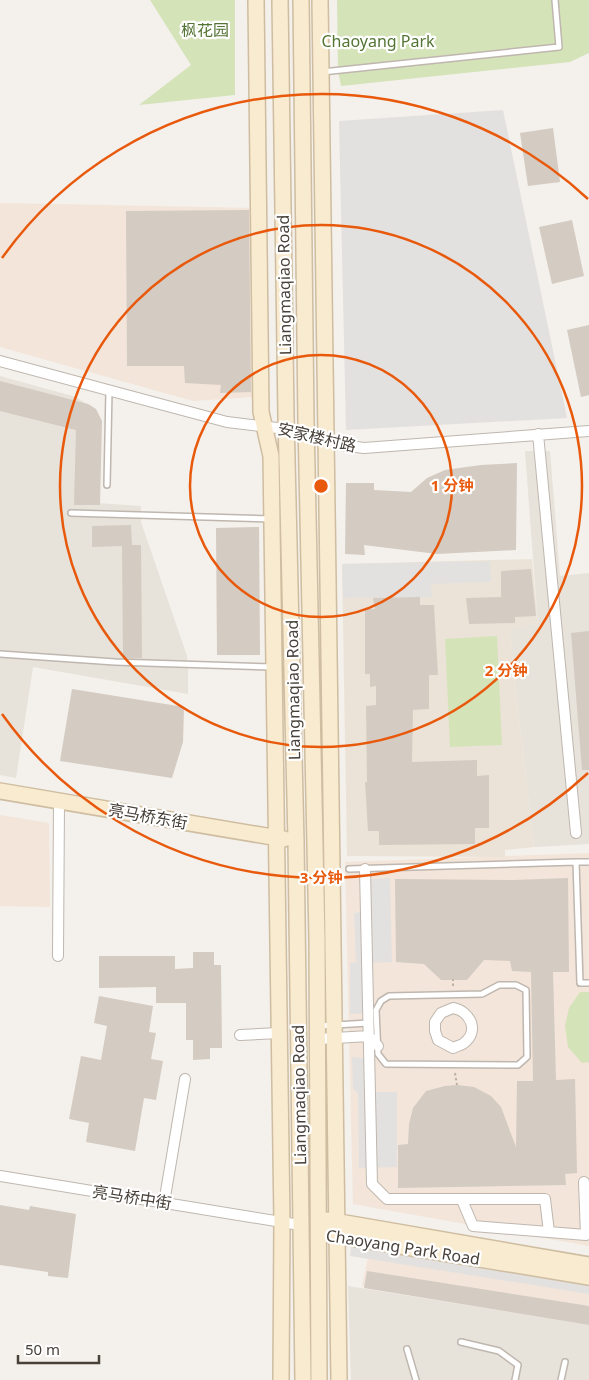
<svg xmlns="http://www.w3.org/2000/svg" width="589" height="1380" font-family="'Noto Sans','Noto Sans SC',sans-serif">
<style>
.residential{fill:#e7e2da}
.commercial{fill:#f3e5d9}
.education{fill:#ebe3d7}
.green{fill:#d5e3b9}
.parking{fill:#e3e1df}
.building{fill:#d4cbc2}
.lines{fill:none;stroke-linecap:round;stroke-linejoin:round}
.lane-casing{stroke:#bfb7af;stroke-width:8}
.street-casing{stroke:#bfb7af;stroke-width:12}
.secondary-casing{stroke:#cebda0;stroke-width:18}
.path{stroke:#bfb1a2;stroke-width:2;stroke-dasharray:2.5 2.5;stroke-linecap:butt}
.lane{stroke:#fff;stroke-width:5}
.street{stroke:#fff;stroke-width:10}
.secondary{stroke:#f9ebd0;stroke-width:15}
.ring{fill:none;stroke:#e8590c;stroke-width:2.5}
.labels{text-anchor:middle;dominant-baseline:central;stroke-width:4.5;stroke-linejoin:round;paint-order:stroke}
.park-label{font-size:16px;fill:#537433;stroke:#fff}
.street-label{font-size:16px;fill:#48413a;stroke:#fff}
.centre{fill:#e8590c;stroke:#fff;stroke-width:2.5}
.ring-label{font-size:15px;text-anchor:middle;font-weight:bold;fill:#e8590c;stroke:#fff;stroke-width:4.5;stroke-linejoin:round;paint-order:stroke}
</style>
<rect width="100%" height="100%" fill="#f4f0eb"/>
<!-- residential -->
<path class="residential" d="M0,376L76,397L88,405L97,503L141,506V522L187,656L188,666V694L33,667L16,778L0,775Z
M525,451H550L560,576L589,573V844L534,847L513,666L510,627L538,624Z
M348,1286L589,1325V1380H351Z"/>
<!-- commercial -->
<path class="commercial" d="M0,203L255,208L253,397L193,401L0,347Z
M0,815L49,823L50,907L0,906Z
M589,853V1246L353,1204L345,862Z
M370,1248L589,1286V1324L362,1286Z"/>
<!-- education -->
<path class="education" d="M532,559L538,624L510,628L513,666L534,847L505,850V857L347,856L342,564Z"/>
<!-- green -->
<path class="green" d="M150,0H235V95L139,105L191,65Z
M337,0H589V53L570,62L341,86L338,71Z
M497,636L502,745L450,747L445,639Z
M580,992H589V1062L582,1063L568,1047L565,1026L569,1008Z"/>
<!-- parking -->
<path class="parking" d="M503,110L567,418L346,430L339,121Z
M490,561L491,582L431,584L432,597L343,598L342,564Z
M390,878L392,962L365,963L366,1014H350V963L356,962L354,913L360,912V880Z
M352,1057L370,1059V1092H397V1167L359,1168L358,1093L353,1089Z
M351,1247L589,1285V1294L350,1256Z"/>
<!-- building -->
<path class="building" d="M553,128L560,182L528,186L520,133Z
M249,210L251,392L220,393L221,385L185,383L184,366H127L126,211Z
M572,220L584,276L552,284L539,227Z
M589,325V395L581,397L567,330Z
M0,381L88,404L96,409L102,421L100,505H74L76,430L0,411Z
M517,463L516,550L437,554L364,545L365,555L345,554L346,483H374V490L411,492L427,478L445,470L481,465Z
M131,525L132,545H141L142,658H123L122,546L92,547V526Z
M259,527L260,655H217L216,528Z
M531,569L536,616L515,617V623L469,624L466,598L501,597V571Z
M420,597V605H434L438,675H429V709L413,710L412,762L477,760V776L489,775V828H475V844L379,845V831H368L365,782H367L366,706L376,705V686L370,687V674H365V609H375L373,598Z
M589,631V770H582L571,633Z
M72,689L184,707L183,742L172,778L60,761Z
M568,878L569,972H553L556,1080L575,1079L577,1173L565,1174L566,1185L398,1188V1145L408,1144L409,1124L413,1108L426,1091L445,1086L457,1085L474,1087L491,1096L501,1107L516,1147L517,1081H533L531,972L512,971L510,961L484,960L467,980H441L424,964L396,962L395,879L514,880Z
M193,952H214V965H221L222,1048H210V1059L193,1060V1040H186V1003H156V987L99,988V956H175V969L193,968Z
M99,996L153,1006L149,1032L156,1033L151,1059L163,1061L156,1100L144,1098L135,1151L86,1142L89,1123L69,1119L81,1056L101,1060L107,1026L94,1023Z
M0,1205L29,1210L30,1206L76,1214L68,1278L48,1276V1272L0,1265Z
M367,1271L589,1306V1325L364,1288Z"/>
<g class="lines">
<defs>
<path id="lane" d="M322,72L559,47L555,0
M107,485L109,391
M71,513L271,519
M0,654L115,662L273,667
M589,862H576L580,983H589
M349,869L576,862
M499,985H516L526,990L527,1057L518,1065L386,1064L378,1054L376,1010L381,1001L389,996L482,994Z
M319,1026L368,1023
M461,1342L499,1351L518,1365L515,1380
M407,1349L416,1380
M561,1380L565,1362"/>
<path id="street" d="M0,361L227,422L286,429L334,444L364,448L589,431
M538,434L576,833
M365,869L372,1184L387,1199H545L549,1232
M58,956L59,801
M453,1008C470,1011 480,1031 464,1043C462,1045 457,1046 453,1048L438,1040L435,1031V1022L441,1013Z
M240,1035L279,1033
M318,1039L369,1036L378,1046
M0,1176L300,1225
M462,1200L473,1226L586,1235L584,1182
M164,1203L185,1079"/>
<path id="secondary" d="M256,0L261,412L271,456L282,1222L281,1380
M280,0L286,417L296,841L303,1380
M301,0L306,422L317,939L319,1380
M320,0L339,1380
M0,791L284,839
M328,1220L589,1265
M327,1234L589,1277"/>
</defs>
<!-- lane casing -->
<use href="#lane" class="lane-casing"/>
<!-- street casing -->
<use href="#street" class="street-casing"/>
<!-- secondary casing -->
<use href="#secondary" class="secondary-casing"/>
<!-- path -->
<path class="path" d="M453,986V979
M455,1073L457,1085"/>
<!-- lane -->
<use href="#lane" class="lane"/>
<!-- street -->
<use href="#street" class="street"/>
<!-- secondary -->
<use href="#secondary" class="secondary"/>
</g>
<!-- distance rings -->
<g class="ring">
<circle cx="321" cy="486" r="131"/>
<circle cx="321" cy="486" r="261"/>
<path d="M588 773A392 392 0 0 1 2 714M2 258A392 392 0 0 1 588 199"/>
</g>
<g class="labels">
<!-- park labels -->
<g class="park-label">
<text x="205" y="30">枫花园</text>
<text x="378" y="41">Chaoyang Park</text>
</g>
<!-- street labels -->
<g class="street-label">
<text transform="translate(284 285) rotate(-91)">Liangmaqiao Road</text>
<text transform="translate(317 437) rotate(13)">安家楼村路</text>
<text transform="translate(293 690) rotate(-91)">Liangmaqiao Road</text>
<text transform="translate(148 816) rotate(10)">亮马桥东街</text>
<text transform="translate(299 1095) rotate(-91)">Liangmaqiao Road</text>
<text transform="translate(132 1197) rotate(9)">亮马桥中街</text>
<text transform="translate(403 1247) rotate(9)">Chaoyang Park Road</text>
</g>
</g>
<circle cx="321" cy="486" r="8" class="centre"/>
<g class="ring-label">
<text x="452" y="491">1 分钟</text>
<text x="506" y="676">2 分钟</text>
<text x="321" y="883">3 分钟</text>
</g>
<!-- scale -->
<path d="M18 1355v8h81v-8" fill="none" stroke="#48413a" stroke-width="2.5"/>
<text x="25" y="1355" font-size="15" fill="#48413a" stroke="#ffffff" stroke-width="4" paint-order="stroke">50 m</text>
</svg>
